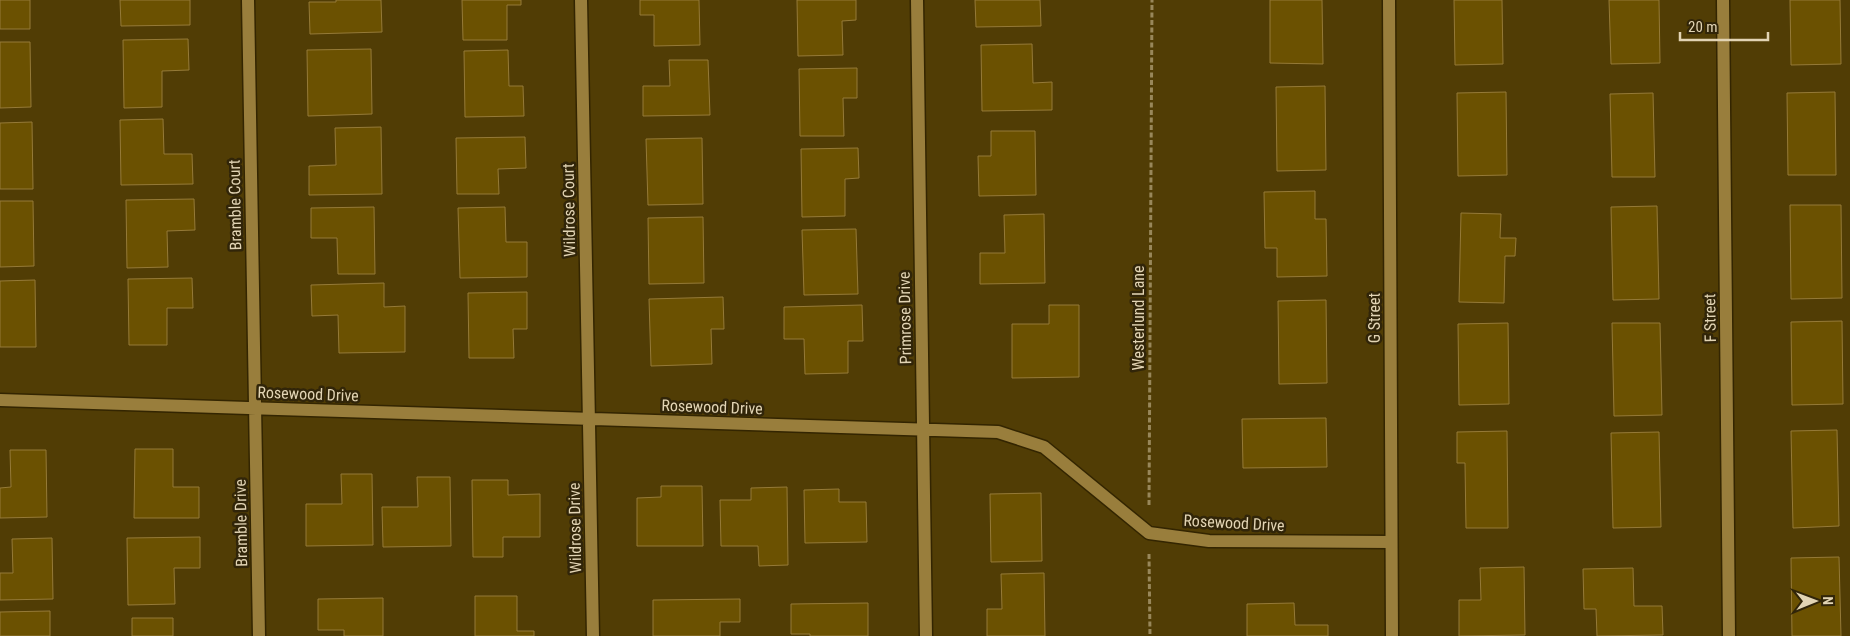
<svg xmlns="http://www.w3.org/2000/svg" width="1850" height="636" font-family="'Roboto Condensed',sans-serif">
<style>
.building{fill:#6b5101;stroke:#957a38}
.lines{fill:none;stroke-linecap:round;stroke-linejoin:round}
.minor-casing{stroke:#332501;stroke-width:15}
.path{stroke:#98875a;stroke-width:3;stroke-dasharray:5 2.5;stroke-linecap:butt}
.minor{stroke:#997e3c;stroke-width:12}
.labels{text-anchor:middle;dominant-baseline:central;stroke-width:5;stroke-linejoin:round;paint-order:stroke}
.street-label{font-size:16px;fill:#e2d4b4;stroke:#312509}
</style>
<rect width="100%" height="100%" fill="#513d05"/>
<!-- building -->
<path class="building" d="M0,0H30V29H0Z
M120,0H190V25L121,26Z
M336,0H381L382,32L310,34L309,2H336Z
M462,0H521V5H507V40H463Z
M640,0H699L700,45L654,46V15H640Z
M797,0H856V20L842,21L843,55L798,56Z
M975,0H1040L1041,26L976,27Z
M1270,0H1322L1323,64L1270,63Z
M1454,0H1502L1503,64L1455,65Z
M1609,0H1659L1660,63L1611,64Z
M1790,0H1840L1841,64L1791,65Z
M188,39L189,70L162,71V107L124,108L123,40Z
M0,42H30L31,107L0,108Z
M1032,44L1033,83L1052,82V110L982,111L981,45Z
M371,49L372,114L308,116L307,50Z
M508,50L509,86H523L524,116L465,117L464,51Z
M669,60H708L710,115L643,116V86H670Z
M857,68V98H843L844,136H800L799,69Z
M1325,86L1326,170L1277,171L1276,87Z
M1506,92L1507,175L1458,176L1457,93Z
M1835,92L1836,175H1788L1787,93Z
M1653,93L1655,177H1612L1610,94Z
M163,119L164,154H192L193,184L121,185L120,120Z
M32,122L33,189H0V123Z
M381,127L382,194L309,195V166L336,165L335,128Z
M991,131H1035L1036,195L979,196L978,156H991Z
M525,137L526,168L498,169L499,194H457L456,138Z
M702,138L703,204L648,205L646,139Z
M858,148L859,178L845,179V216L802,217L801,149Z
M1315,191V219H1326L1327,276L1277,277V248H1265L1264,192Z
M194,199L195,230L167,231L168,267L127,268L126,200Z
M0,201H33L34,266L0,267Z
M1790,205H1841L1842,298L1791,299Z
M1657,206L1659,299L1613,300L1611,207Z
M374,207L375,274H338L337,238H311V208Z
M505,207L506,242H527V277L460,278L458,208Z
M1461,213L1501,214L1500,238H1516L1515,256H1505L1504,303L1459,302Z
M1044,214L1045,283L980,284V253H1005L1004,215Z
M703,217L704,283L649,284L648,218Z
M856,229L858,294L804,295L802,230Z
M192,278L193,308H167V345H129L128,279Z
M35,280L36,347H0V281Z
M384,283V307L405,306V352L339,353L338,315L312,316L311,285Z
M527,292V329H513L514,358H469L468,293Z
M723,297L724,329H711L712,364L651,366L649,299Z
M1326,300L1327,383L1279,384L1278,301Z
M862,305L863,341H848V373L805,374L804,339H784V307Z
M1049,305H1079V377L1012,378V324H1049Z
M1842,321L1843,404L1792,405L1791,322Z
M1508,323L1509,404L1459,405L1458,324Z
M1612,323H1660L1662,415L1614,416Z
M1326,418L1327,467L1243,468L1242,419Z
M1837,430L1839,526L1793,528L1791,431Z
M1507,431L1508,528H1466L1465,463H1457V432Z
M1659,432L1661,527L1613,528L1611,433Z
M135,449H173V487H199V518H134Z
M10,450H46L47,517L0,518V488L11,487Z
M341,474H372L373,545L306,546V504H342Z
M417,477H450L451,546L383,547L382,507H418Z
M472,480H508V495L540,494V537H503V557H473Z
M661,486H702L703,546H637V498L661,497Z
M787,487L788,565L759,566L758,546H721L720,500H751V488Z
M839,489V502H866L867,542L805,543L804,490Z
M1041,493L1042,561L991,562L990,494Z
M200,537V568H174L175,604L128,605L127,538Z
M52,538L53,599L0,600V573H13L12,539Z
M1839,557L1841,636H1792L1791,558Z
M1524,567L1525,635L1459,636V600H1481L1480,568Z
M1633,568L1634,606H1662L1663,635L1597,636L1596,609H1584L1583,569Z
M1044,573L1045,636H987V609H1002L1001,574Z
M475,596H517V631H534V636H475Z
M383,598V636H344V630H318V599Z
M740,599V622H720V636H653V600Z
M868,603V636H810V634H791V604Z
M1294,603L1295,625H1328V636H1247V604Z
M50,611V636H0V612Z
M132,618H173V636H132Z"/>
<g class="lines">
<defs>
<path id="minor" d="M248,0L259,636
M581,0L593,636
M917,0L926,636
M1389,0L1392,636
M1723,0L1729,636
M0,400L998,432L1044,447L1149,533L1209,541L1391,542"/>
</defs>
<!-- minor casing -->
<use href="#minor" class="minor-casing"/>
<!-- path -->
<path class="path" d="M1149,505L1152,0
M1149,554L1150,636"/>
<!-- minor -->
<use href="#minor" class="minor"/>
</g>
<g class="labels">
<!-- street labels -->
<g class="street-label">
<text transform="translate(235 205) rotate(-91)">Bramble Court</text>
<text transform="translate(569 210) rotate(-91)">Wildrose Court</text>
<text transform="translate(905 318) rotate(-91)">Primrose Drive</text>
<text transform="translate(1138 318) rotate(-90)">Westerlund Lane</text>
<text transform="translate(1374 318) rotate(-90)">G Street</text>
<text transform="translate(1710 318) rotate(-91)">F Street</text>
<text transform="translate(308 394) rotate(2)">Rosewood Drive</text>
<text transform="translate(712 407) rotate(2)">Rosewood Drive</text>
<text transform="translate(241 523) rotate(-91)">Bramble Drive</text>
<text transform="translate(1234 523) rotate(3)">Rosewood Drive</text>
<text transform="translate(575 528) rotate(-91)">Wildrose Drive</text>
</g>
</g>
<!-- north arrow -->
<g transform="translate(1815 601) rotate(89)" stroke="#312509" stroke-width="4" paint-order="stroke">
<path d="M0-4L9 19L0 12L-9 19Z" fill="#e2d4b4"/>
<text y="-8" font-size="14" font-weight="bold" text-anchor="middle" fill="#e2d4b4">N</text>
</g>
<!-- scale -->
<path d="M1680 32v8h88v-8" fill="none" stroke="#e2d4b4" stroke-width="2.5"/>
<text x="1688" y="32" font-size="15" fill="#e2d4b4" stroke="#312509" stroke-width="4" paint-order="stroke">20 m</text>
</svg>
